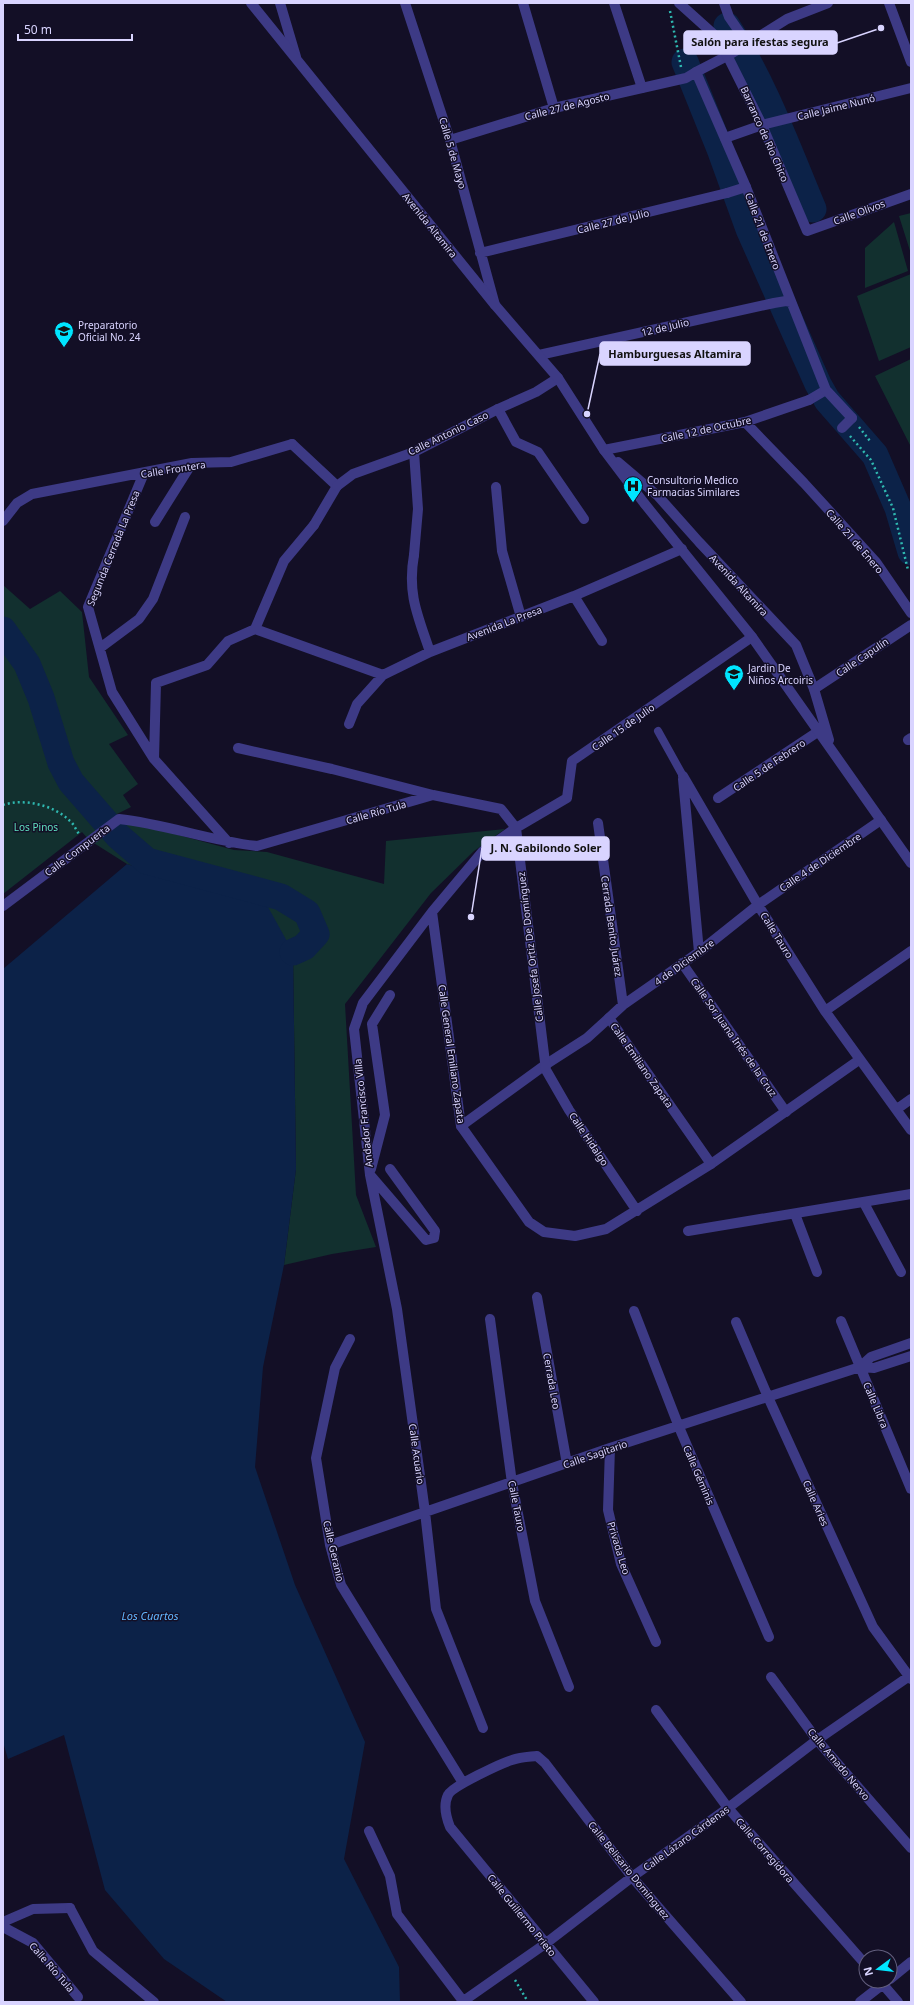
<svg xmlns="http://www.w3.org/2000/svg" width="914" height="2005" font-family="'Noto Sans',sans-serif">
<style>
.green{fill:#12302f}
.water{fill:#0c2248}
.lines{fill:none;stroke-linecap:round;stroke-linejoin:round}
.river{stroke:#0c2248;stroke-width:27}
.path{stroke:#2fb8b0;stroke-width:2.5;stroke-dasharray:2 3;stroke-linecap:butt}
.service{stroke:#3d3a85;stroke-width:8}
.pedestrian{stroke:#3d3a85;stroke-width:10}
.minor{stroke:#3d3a85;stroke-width:10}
.tertiary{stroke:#3d3a85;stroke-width:10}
.labels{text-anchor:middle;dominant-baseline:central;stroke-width:3;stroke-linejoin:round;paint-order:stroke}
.street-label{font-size:10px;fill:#d9d4ff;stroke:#130f26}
.poi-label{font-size:10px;fill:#d9d4ff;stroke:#130f26;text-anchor:start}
.park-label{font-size:10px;fill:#5fe0c0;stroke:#130f26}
.water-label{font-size:11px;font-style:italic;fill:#62b6ff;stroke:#130f26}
.leader{fill:none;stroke:#d9d4ff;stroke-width:1.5}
.callout-dot{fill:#d9d4ff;stroke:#130f26;stroke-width:1.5}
.callout{fill:#d9d4ff;stroke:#d9d4ff;stroke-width:1.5}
.callout-label{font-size:11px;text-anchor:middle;font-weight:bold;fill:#111}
</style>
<rect width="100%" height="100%" fill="#130f26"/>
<!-- green -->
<path class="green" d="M911,213V254L899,216Z
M894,222L908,271L865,288V248Z
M911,274V347L879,361L857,296Z
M911,359V447L875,376Z
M3,585L30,609L60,591L82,612L89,677L128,735L109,744L138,784L123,795L131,807L115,815L119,819L234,850L267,852L384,884L386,841L505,829L474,851L431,893L345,1004L356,1195L376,1247L332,1254L284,1265L296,1169L293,952L220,887L159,875L127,864L89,840L82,832L3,894Z"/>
<!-- water -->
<path class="water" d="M127,864C171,880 218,886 263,898L293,952L296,1169L284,1265L263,1367L255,1467L295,1585L365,1742L344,1859L399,1967L400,2002H227L164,1959L105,1890L64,1735L8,1759L3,1742V969Z"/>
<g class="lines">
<!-- river -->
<path class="river" d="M727,26C764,83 787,147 813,209
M685,62L720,149L749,229L818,384L827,400L875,455L898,508L911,552
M3,630L27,664L41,698L61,763L71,782L118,836L147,861L281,897L307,913L316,934L304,947L293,952"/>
<!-- path -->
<path class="path" d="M670,11L681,67
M859,427L870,441
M850,436L871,460L893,508L908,570
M3,805C24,798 54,805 70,821C74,824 76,830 79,834
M515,1980L528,2002"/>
<!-- service -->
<path class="service" d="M658,731L683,776"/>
<!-- pedestrian -->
<path class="pedestrian" d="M614,3L642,88
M679,3L719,39
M724,3L729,17L747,43
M696,72L729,55L787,19L828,3
M725,138L762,125L911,88
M727,193L746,187
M809,400L826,390
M498,409L516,442L538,452L584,519
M842,428L852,418
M292,444L337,486L314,525
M414,555L418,509L414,452
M461,1126L545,1065L587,1038L609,1018
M711,1164L859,1060
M864,1203L901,1272
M795,1214L817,1272
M688,1231L911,1194
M3,1922L33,1909L70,1908
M3,1927L33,1943L78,1997"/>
<!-- minor -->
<path class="minor" d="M280,3L296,57
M405,3L450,140L495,305
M523,3L554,108
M889,3L911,62
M719,39L762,125L807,231L911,194
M450,140L554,108L686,78L696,72L746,187L826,390L852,418
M480,253L727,193
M539,355L774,303L786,301L791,302
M745,422L804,483L876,562L911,613
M604,450L745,422L809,400
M144,473L88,607L112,692L154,759L229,843
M337,486L353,474L414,452L498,409L536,392L558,378
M496,487L502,551L521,617
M3,521L17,503L32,494L192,463L231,462L292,444
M155,522L192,463
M414,555C407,594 418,616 430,652
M574,596L602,641
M255,629L383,675
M100,648L139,619L153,599L185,517
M814,689L911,625
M349,724L357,704L383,675L430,652L574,596L682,549
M908,740L911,738
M238,748L332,769L433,795L501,809L516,828
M154,759L156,683L207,665L228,641L255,629L284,561L314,525
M683,776L758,905L825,1011L911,1130
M683,779L699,952
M718,798L819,731
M598,823L623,1005
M516,828L546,1070L569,1110L637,1211
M3,906L119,819C166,824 210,841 257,846L433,795
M432,912L461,1126L529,1222L544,1232L575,1236L606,1229L711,1164L609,1018L623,1005L699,952L758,905L881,820
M682,963L786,1112
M825,1011L911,951
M897,1109L911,1099
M371,1169L385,1115L372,1024L390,995
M371,1176L426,1240L434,1238L435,1231L390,1169
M537,1297L567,1464
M634,1311L679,1427L769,1637
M490,1319L512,1483L535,1601L569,1687
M841,1321L911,1489
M736,1322L768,1397L873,1627L911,1679
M350,1339L335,1368L316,1458L330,1545L341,1585L463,1783
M860,1367L871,1357L911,1343
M610,1448L608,1510L621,1564L656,1642
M330,1545L610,1448L860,1367L874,1368L911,1356
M771,1677L817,1740L911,1848
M656,1710L728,1808L866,1965
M483,1728L436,1609L425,1512L397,1309L370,1175L354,1029L363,1003L432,912L483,851L516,828L567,798L572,761L752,637
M369,1831L390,1876L397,1914L463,2001
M70,1908L93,1951L154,2002
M890,1979L911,1962
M880,1981L898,2002
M462,2002L545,1944L632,1877L728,1808L817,1740L911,1675
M594,2002L450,1827C446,1817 443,1805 448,1795C452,1786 502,1763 512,1760C521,1757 528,1757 537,1756L545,1763L632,1877L741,2002
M860,2002L887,1981"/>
<!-- tertiary -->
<path class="tertiary" d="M251,3L495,305L558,378L604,450L644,503L752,637L911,863
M618,462L658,496L699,542L796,645L814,689L829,740"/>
</g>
<!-- icons -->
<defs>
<symbol id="school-pin" viewBox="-11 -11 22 30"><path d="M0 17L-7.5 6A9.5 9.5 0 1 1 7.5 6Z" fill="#00e5ff" stroke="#130f26"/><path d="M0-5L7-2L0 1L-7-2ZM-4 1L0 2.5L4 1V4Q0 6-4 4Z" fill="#111"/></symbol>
<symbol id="hospital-pin" viewBox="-11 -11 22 30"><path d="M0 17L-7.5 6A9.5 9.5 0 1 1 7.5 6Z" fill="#00e5ff" stroke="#130f26"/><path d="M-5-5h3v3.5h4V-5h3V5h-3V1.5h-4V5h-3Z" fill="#111"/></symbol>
</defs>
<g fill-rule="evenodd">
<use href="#school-pin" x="53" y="320" width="22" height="30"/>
<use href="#hospital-pin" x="622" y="475" width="22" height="30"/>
<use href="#school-pin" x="723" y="663" width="22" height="30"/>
</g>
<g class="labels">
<!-- street labels -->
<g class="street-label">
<text transform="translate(567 106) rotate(-14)">Calle 27 de Agosto</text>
<text transform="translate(836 107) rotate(-14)">Calle Jaime Nunó</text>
<text transform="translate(765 134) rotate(66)">Barranco de Rio Chico</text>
<text transform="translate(453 153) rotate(74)">Calle 5 de Mayo</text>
<text transform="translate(859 212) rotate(-20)">Calle Olivos</text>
<text transform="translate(613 221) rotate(-14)">Calle 27 de Julio</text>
<text transform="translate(430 225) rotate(51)">Avenida Altamira</text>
<text transform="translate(763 231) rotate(69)">Calle 21 de Enero</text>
<text transform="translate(665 327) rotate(-13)">12 de Julio</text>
<text transform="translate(706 429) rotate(-12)">Calle 12 de Octubre</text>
<text transform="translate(448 433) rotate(-26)">Calle Antonio Caso</text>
<text transform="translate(173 469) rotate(-9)">Calle Frontera</text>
<text transform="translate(855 541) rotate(49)">Calle 21 de Enero</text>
<text transform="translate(113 548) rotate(-68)">Segunda Cerrada La Presa</text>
<text transform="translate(739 585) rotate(47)">Avenida Altamira</text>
<text transform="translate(504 623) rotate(-21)">Avenida La Presa</text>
<text transform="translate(862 657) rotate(-34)">Calle Capulín</text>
<text transform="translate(623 727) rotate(-35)">Calle 15 de Julio</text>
<text transform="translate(769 765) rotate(-34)">Calle 5 de Febrero</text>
<text transform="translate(376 812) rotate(-16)">Calle Río Tula</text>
<text transform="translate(77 850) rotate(-37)">Calle Compuerta</text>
<text transform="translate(820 862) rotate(-34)">Calle 4 de Diciembre</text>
<text transform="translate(612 926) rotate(82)">Cerrada Benito Juárez</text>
<text transform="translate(777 935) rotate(58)">Calle Tauro</text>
<text transform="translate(530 947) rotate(-97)">Calle Josefa Ortiz De Domínguez</text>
<text transform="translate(684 962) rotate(-36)">4 de Diciembre</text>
<text transform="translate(734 1037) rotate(55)">Calle Sor Juana Inés de la Cruz</text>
<text transform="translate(452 1054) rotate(82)">Calle General Emiliano Zapata</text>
<text transform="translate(642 1065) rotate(55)">Calle Emiliano Zapata</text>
<text transform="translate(363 1113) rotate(-96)">Andador Francisco Villa</text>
<text transform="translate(589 1139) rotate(56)">Calle Hidalgo</text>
<text transform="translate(552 1381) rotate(80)">Cerrada Leo</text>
<text transform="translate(876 1405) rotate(67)">Calle Libra</text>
<text transform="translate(417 1454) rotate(82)">Calle Acuario</text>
<text transform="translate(595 1454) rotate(-19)">Calle Sagitario</text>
<text transform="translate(699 1475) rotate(67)">Calle Géminis</text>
<text transform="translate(816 1503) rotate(66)">Calle Aries</text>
<text transform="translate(517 1506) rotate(79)">Calle Tauro</text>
<text transform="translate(619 1548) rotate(73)">Privada Leo</text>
<text transform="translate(334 1551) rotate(77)">Calle Geranio</text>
<text transform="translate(839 1764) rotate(50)">Calle Amado Nervo</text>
<text transform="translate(686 1838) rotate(-36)">Calle Lázaro Cárdenas</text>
<text transform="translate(765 1850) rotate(49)">Calle Corregidora</text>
<text transform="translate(629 1870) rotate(51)">Calle Belisario Domínguez</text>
<text transform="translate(522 1915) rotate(51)">Calle Guillermo Prieto</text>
<text transform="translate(52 1967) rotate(49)">Calle Río Tula</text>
</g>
<!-- poi labels -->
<g class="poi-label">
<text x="78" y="325">Preparatorio<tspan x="78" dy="12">Oficial No. 24</tspan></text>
<text x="647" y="480">Consultorio Medico<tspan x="647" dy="12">Farmacias Similares</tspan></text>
<text x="748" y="668">Jardin De<tspan x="748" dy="12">Niños Arcoiris</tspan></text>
</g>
<!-- park labels -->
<g class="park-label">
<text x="36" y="827">Los Pinos</text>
</g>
<!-- water labels -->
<g class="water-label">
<text x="150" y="1615">Los Cuartos</text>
</g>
</g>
<!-- callouts -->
<path class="leader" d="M881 28L837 43M587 414L600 354M471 917L482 848"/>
<g class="callout-dot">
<circle cx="881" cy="28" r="4"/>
<circle cx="587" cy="414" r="4"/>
<circle cx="471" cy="917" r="4"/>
</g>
<g class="callout">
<rect x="684" y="31" width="153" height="23" rx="4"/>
<rect x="600" y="342" width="150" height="23" rx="4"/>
<rect x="482" y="837" width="127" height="23" rx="4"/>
</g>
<g class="callout-label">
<text x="760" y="46">Salón para ifestas segura</text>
<text x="675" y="358">Hamburguesas Altamira</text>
<text x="546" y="852">J. N. Gabilondo Soler</text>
</g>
<!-- border -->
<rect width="914" height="2005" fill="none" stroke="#d9d4ff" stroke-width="8"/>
<!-- north arrow -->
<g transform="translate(878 1969) rotate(255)"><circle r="19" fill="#130f26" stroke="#625e7d"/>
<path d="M0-3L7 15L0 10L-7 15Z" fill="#00e5ff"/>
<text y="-6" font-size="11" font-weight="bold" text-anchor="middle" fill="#d9d4ff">N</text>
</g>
<!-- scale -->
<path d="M18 34v6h114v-6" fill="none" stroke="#d9d4ff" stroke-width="2"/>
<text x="24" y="34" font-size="12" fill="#d9d4ff" stroke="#130f26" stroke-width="3" paint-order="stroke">50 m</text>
</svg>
